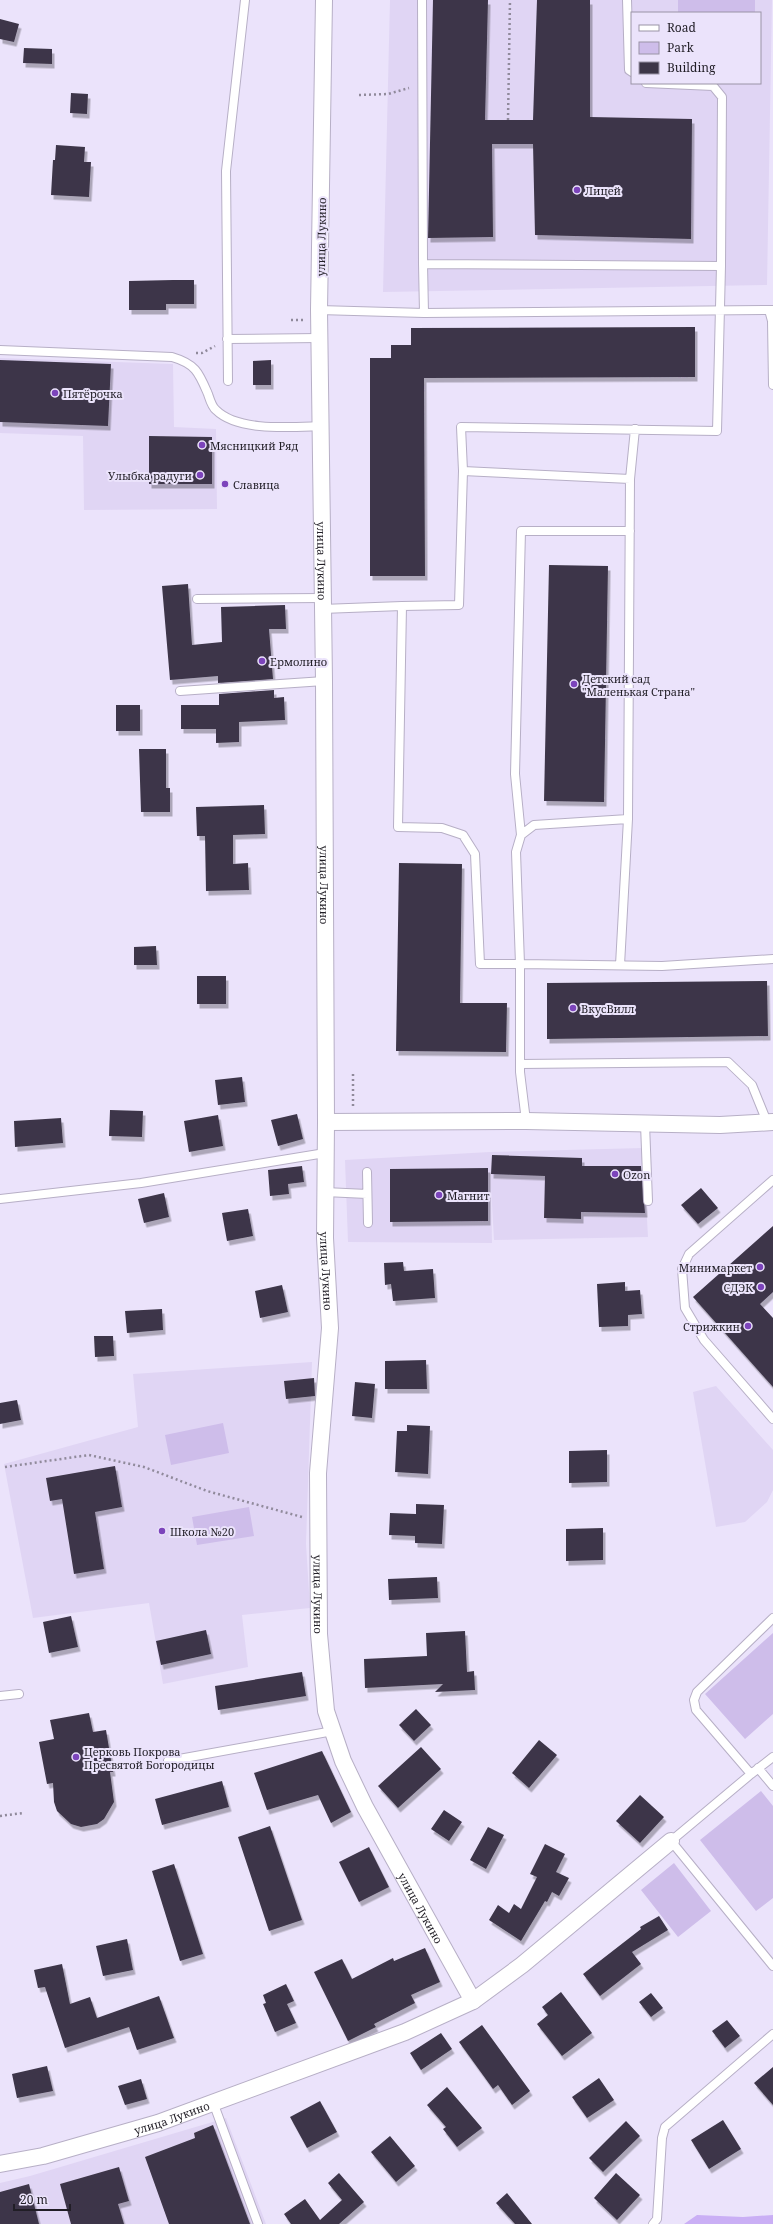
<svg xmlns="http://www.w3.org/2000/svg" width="773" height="2224" font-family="'Noto Serif',serif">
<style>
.built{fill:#e0d5f4;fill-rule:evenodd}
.green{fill:#cebdea}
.water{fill:#caaff5}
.building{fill:#3d3648;filter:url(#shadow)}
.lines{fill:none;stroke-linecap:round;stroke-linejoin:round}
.lane-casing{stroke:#b7afc6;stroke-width:10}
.street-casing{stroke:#b7afc6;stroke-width:18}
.path{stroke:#908a9b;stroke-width:2.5;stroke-dasharray:2 3;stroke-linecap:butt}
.lane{stroke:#fff;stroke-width:8}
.street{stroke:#fff;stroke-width:16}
.poi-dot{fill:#7c44bb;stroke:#ebe3fb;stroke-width:1.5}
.labels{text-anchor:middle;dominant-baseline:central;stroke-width:4;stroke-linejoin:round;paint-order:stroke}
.poi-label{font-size:11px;fill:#211e26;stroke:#ebe3fb;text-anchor:start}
.street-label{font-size:11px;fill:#211e26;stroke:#ebe3fb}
</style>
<defs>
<filter id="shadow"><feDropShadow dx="2.5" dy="4.5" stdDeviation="0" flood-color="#0004"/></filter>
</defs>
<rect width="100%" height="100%" fill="#ebe3fb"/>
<!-- built -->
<path class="built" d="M390,0H772L767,285L383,292ZM632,13H760V83H632Z
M0,358L173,364L174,427L216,429L217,509L84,510L83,436L0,433Z
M643,1148L648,1237L494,1240L491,1187L492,1243L348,1242L345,1160L490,1152Z
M312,1362L306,1544L310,1608L242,1615L248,1667L163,1684L149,1603L33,1618L4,1464L138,1427L133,1374Z
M716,1386L773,1450V1490L767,1502L745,1522L716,1527L693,1392Z
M226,2118L266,2224H0V2183L30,2176Z"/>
<!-- green -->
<path class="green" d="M678,0H755V13H678Z
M223,1423L229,1453L171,1465L165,1435Z
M249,1507L254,1536L197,1545L192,1517Z
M773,1633V1714L745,1739L705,1694Z
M761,1791L773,1806V1898L756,1911L700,1840Z
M674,1863L711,1911L678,1937L641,1890Z"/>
<!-- water -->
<path class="water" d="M697,2215L743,2217L773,2215V2224H684Z"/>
<!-- building -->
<path class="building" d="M433,0H488L485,120H533L537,0H590V117L692,119L691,239L535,235L533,144H492L493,237L428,238Z
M0,19L19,24L14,42L0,39Z
M24,48L52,49V64L23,63Z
M71,93L88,94L87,114L70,113Z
M56,145L85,147L84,162H91L89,197L51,195L53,160H55Z
M173,280H194V304H166V310H129V281Z
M695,327V377L424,378L425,576H370V358H391V345H411V328Z
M0,360L111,364L108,426L0,422Z
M271,360V385H253V361Z
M149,436L212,437V484H149Z
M549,565L608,566L604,802L544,801Z
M188,584L192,645L222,642L221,607L285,605L286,629H269L273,679L218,683V676L170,680L162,586Z
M274,690V698L284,697L285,720L239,722V742L216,743V729H181V705H219V694Z
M116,705H140V731H116Z
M139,749H166V788H170V812H141Z
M264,805L265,834L233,835V864L248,863L249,890L206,891L205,836H197L196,807Z
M399,863L462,864L460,1003H507L506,1052L396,1051Z
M156,946L157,965H134V947Z
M197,976H226V1004H197Z
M767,981L768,1036L547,1039V983Z
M242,1077L245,1102L218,1105L215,1080Z
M110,1110L143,1111L142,1137L109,1136Z
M297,1114L303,1139L278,1146L271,1120Z
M218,1115L223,1146L189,1152L184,1121Z
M61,1118L63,1143L15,1147L14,1121Z
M492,1155L582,1158V1166H641L645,1213L581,1212V1219L544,1218L545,1176L491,1174Z
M302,1166L304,1182L288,1184L289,1194L270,1196L268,1170Z
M488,1168V1221L390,1222V1169Z
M701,1188L718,1208L698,1224L681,1205Z
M164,1193L169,1217L144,1223L138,1199Z
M248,1209L253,1236L227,1241L222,1213Z
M773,1226V1292L760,1304L773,1318V1387L693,1297Z
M403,1262L404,1271L433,1269L435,1298L393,1301L391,1284L385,1285L384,1263Z
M625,1282V1291L640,1290L642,1314L628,1315V1326L599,1327L597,1284Z
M282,1285L288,1312L260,1318L255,1291Z
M162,1309L163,1330L127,1333L125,1311Z
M94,1336H113L114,1356L95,1357Z
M426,1360L427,1389H385V1361Z
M314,1378L315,1396L286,1399L284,1381Z
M355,1382L375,1384L372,1418L352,1416Z
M17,1400L21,1420L0,1424V1403Z
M407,1425L430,1426L428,1474L395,1472L397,1431H407Z
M607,1450V1482L569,1483V1451Z
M115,1466L122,1507L95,1512L104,1569L74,1574L62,1499L50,1501L46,1478Z
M416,1504L444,1505L442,1544L415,1543V1536L389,1535L390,1513L416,1514Z
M603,1528V1560L566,1561V1529Z
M437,1577L438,1598L389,1600L388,1579Z
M71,1616L78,1647L49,1653L43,1622Z
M206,1630L211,1654L161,1665L156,1641Z
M465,1631L467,1672L474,1671L475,1690L435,1692L443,1684L365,1688L364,1659L427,1656L426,1633Z
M302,1672L306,1696L218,1710L215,1686Z
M416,1709L431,1725L414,1741L399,1725Z
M89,1713L93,1732L106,1730L113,1772H110L114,1802L104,1819L97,1824L81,1827L71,1824L57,1811L54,1802L53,1783L47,1784L39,1742L54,1739L50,1720Z
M539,1740L557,1755L529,1788L512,1773Z
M421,1747L441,1769L398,1808L378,1786Z
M322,1751L351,1812L331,1823L318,1795L267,1810L254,1773Z
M222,1781L229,1807L162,1825L155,1799Z
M640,1795L664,1817L640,1843L616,1821Z
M444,1810L462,1822L449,1841L431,1829Z
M270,1826L302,1920L269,1931L238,1837Z
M488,1827L504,1835L486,1869L470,1860Z
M545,1844L565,1854L556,1872L569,1878L559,1896L552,1892L547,1902L545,1901L521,1941L489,1920L498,1905L509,1913L514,1904L521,1909L537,1877L530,1874Z
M369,1847L389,1887L359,1902L339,1862Z
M174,1864L203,1954L180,1961L152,1871Z
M659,1916L668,1930L632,1952L641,1964L600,1996L583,1974L641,1929L640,1927Z
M127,1939L133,1970L103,1976L96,1946Z
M425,1948L440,1982L411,1995L415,2003L374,2024L376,2027L348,2041L314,1972L342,1959L352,1979L393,1958L394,1961Z
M62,1964L70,2004L90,1997L97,2018L159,1996L174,2038L137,2050L129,2027L65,2048L45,1987L38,1988L34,1970Z
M286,1984L294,2001L287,2004L296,2023L275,2032L263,2004L266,2003L263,1995Z
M561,1992L592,2033L562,2056L537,2024L548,2015L542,2007Z
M651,1993L663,2008L651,2017L639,2002Z
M727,2020L740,2036L725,2048L712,2031Z
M482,2025L530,2091L512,2105L498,2085L493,2089L459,2042Z
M441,2033L452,2049L421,2070L410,2053Z
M47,2066L53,2091L17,2098L12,2074Z
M773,2067V2105L754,2083Z
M599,2078L614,2100L587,2118L572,2097Z
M141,2079L147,2099L125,2105L118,2086Z
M447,2087L482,2128L457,2147L443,2129L446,2127L427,2105Z
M320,2101L337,2132L307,2148L290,2117Z
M723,2120L741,2149L709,2169L691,2140Z
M626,2121L640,2136L603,2172L589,2158Z
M213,2125L250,2224H169L145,2157L195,2138L194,2133Z
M390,2136L415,2166L396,2182L371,2152Z
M119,2167L129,2201L118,2204L124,2224H71L60,2184Z
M339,2173L364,2202L339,2224H291L284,2214L305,2199L320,2220L342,2200L328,2183Z
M616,2173L640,2195L617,2220L594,2198Z
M29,2184L39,2224H0V2192Z
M507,2193L532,2224H515L496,2203Z"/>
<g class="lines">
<defs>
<path id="lane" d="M422,0L423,264
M627,0L629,70L632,72
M646,83L713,86L722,97L721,266
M319,310L424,313L773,310
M769,310L772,321L773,385
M227,339L319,338
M0,350L172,357C196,364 199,373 208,394C210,400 212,407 216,410C238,432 292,427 320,426
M228,381L226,171L245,0
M463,471L630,479
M197,599L322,598
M402,606L459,605L463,471L461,427L717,431L721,266L423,264L424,313
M322,609L402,606L398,827L442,828L463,835L475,854L480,964H520V1072L526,1121
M180,691L324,681
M628,819L534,825L521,835L516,852L520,964L662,966L773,959
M521,835L515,774L521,531H630
M620,965L628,819L630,479L635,429
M520,1064L728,1062L752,1085L767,1122
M645,1124L648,1201
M367,1172L368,1223
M773,1180L689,1254L682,1269L685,1308L704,1340L773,1419
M325,1192L367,1194
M0,1199L141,1183L325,1153
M773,1618L697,1692L694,1700L696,1710L751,1774L671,1841L773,1966
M0,1696L19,1694
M168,1761L333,1731
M758,1768L773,1786
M751,1774L773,1757
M213,2102L258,2224
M653,2224L657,2219L662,2138L665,2127L773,2034"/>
<g id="street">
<path id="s1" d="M324,0L319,310L324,681L326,1122L325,1238L330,1328L318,1473L319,1634L326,1711L343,1761L365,1807L473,2001"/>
<path d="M326,1122L526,1121L720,1125L773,1122"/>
<path id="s2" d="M0,2164L43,2156L158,2123L405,2032L473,2001L522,1965L671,1841"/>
</g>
</defs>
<!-- lane casing -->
<use href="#lane" class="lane-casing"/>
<!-- street casing -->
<use href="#street" class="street-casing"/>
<!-- path -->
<path class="path" d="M359,95L388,94L409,88
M508,120L510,0
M291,320H303
M196,353H202L215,346
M353,1106V1073
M5,1467L89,1455L144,1467L207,1491L302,1517
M0,1816L23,1813"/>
<!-- lane -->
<use href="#lane" class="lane"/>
<!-- street -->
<use href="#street" class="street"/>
</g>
<!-- markers -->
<g class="poi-dot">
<circle cx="577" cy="190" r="4"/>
<circle cx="55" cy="393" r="4"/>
<circle cx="202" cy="445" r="4"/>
<circle cx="200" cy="475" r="4"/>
<circle cx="225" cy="484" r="4"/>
<circle cx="262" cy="661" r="4"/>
<circle cx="574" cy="684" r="4"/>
<circle cx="573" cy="1008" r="4"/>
<circle cx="615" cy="1174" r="4"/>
<circle cx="439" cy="1195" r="4"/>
<circle cx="760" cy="1267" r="4"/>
<circle cx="761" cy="1287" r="4"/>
<circle cx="748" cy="1326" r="4"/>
<circle cx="162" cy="1531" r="4"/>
<circle cx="76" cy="1757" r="4"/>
</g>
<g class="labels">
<!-- poi labels -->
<g class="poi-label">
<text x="585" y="190">Лицей</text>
<text x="63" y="393">Пятёрочка</text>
<text x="210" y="445">Мясницкий Ряд</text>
<text x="192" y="475" text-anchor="end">Улыбка радуги</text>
<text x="233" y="484">Славица</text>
<text x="270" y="661">Ермолино</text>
<text x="582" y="678">Детский сад<tspan x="582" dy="13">"Маленькая Страна"</tspan></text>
<text x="581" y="1008">ВкусВилл</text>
<text x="623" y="1174">Ozon</text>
<text x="447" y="1195">Магнит</text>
<text x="752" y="1267" text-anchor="end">Минимаркет</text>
<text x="753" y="1287" text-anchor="end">СДЭК</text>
<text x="740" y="1326" text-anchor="end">Стрижкин</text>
<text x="170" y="1531">Школа №20</text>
<text x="84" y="1751">Церковь Покрова<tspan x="84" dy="13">Пресвятой Богородицы</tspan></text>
</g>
<!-- street labels -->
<g class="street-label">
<text transform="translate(321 237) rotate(-89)">улица Лукино</text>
<text stroke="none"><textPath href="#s1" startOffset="561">улица Лукино</textPath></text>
<text stroke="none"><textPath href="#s1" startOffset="885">улица Лукино</textPath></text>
<text stroke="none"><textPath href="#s1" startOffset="1271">улица Лукино</textPath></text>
<text stroke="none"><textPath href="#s1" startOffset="1595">улица Лукино</textPath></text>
<text stroke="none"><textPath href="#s1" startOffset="1931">улица Лукино</textPath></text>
<text stroke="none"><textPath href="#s2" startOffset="178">улица Лукино</textPath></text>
</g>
</g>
<!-- legend -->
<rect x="631" y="12" width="130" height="72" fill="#ebe3fb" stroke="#9a94a6"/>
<rect x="639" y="25" width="20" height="6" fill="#ffffff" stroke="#9a94a6"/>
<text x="667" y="32" font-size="12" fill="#211e26">Road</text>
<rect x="639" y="42" width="20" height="12" fill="#cebdea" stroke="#9a94a6"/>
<text x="667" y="52" font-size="12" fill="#211e26">Park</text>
<rect x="639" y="62" width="20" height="12" fill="#3d3648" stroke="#9a94a6"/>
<text x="667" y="72" font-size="12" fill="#211e26">Building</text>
<!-- scale -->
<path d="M14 2204v6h56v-6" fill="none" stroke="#211e26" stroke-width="2"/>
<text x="20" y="2204" font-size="12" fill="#211e26" stroke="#ebe3fb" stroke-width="3" paint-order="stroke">20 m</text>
</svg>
